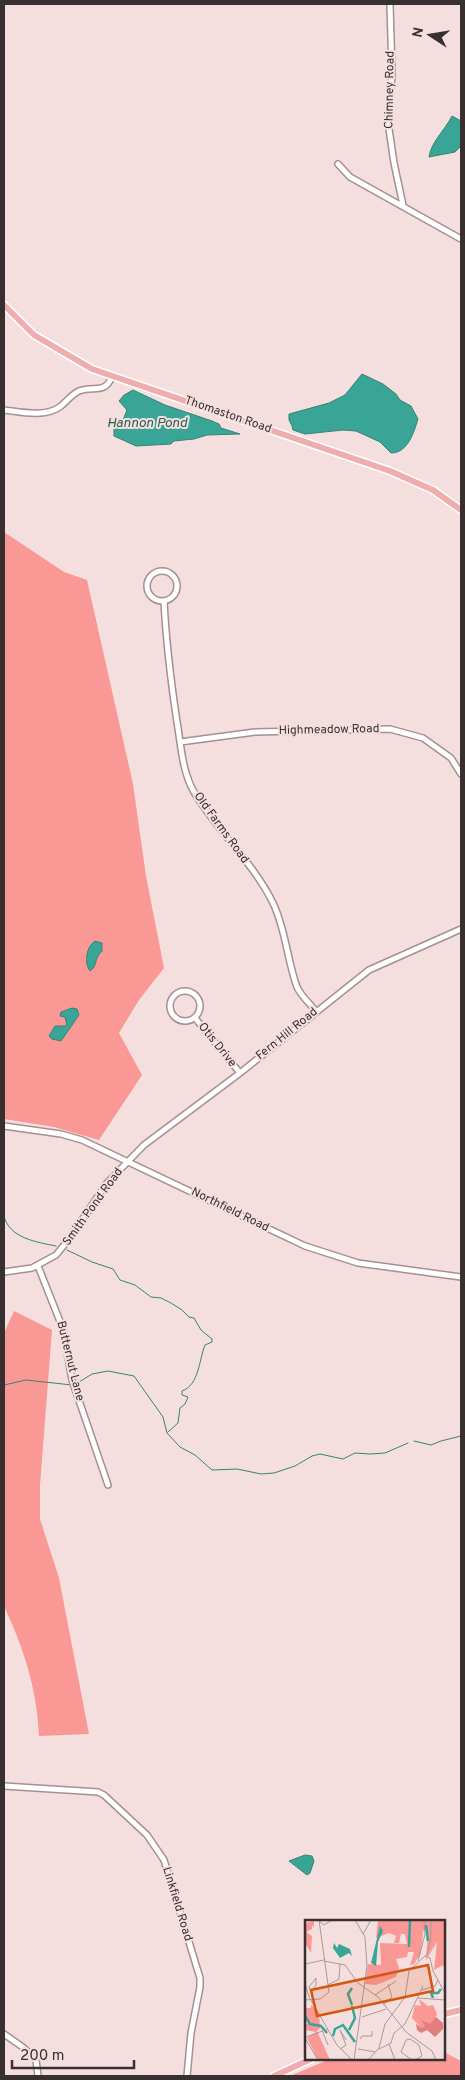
<svg xmlns="http://www.w3.org/2000/svg" width="465" height="2080" font-family="Overpass,sans-serif">
<style>
.green{fill:#fa9896}
.water{fill:#38a596;stroke:#388277}
.lines{fill:none;stroke-linecap:round;stroke-linejoin:round}
.stream{stroke:#388277;stroke-width:1}
.minor-casing{stroke:#a5908f;stroke-width:8}
.major-casing{stroke:#fff;stroke-width:9}
.minor{stroke:#fff;stroke-width:5}
.major{stroke:#f0adad;stroke-width:6}
.labels{text-anchor:middle;dominant-baseline:central;stroke-width:4;stroke-linejoin:round;paint-order:stroke}
.street-label{font-size:12px;fill:#383030;stroke:#f5dfde}
.water-label{font-size:14px;font-style:italic;fill:#255f56;stroke:#f5dfde}
.inset-river{fill:none;stroke:#38a596;stroke-width:2.5}
.inset-road{fill:none;stroke:#a99998;stroke-width:1}
.view{fill:#d65510;fill-opacity:0.15;stroke:#d65510;stroke-width:2.5}
.inset-edge{fill:none;stroke:#383030;stroke-width:2.5}
</style>
<rect width="100%" height="100%" fill="#f5dfde"/>
<!-- green -->
<path class="green" d="M4,532L64,572L87,580L133,784L146,876L164,968L139,1000L119,1033L142,1075L99,1140L54,1127L4,1119Z
M14,1311L52,1330L40,1485V1519L59,1578L89,1734L39,1736C37,1689 24,1649 4,1606V1333Z
M444,2052L461,2061V2076H290L330,2059H444Z"/>
<!-- water -->
<path class="water" d="M452,116L461,121V146L455,152L429,157C431,142 445,130 452,116Z
M362,374L383,384L396,394L400,400L411,406L418,419C414,432 408,453 391,453L380,442L356,431L343,430L305,434L293,430L292,426L289,420V414L329,403L345,395Z
M133,390L165,405L212,421L219,424L221,428L240,434L207,435L194,439L174,441L171,444L136,446L114,436V426L121,425L127,410L119,401L124,395Z
M95,941L102,943V951C93,960 98,966 90,971C84,963 86,947 95,941Z
M72,1008L77,1009L79,1015L61,1041L52,1039L49,1036L55,1026H65L67,1025L65,1017L60,1016L61,1012Z
M305,1855L312,1856L314,1861L310,1873L307,1875L289,1861Z"/>
<g class="lines">
<!-- stream -->
<path class="stream" d="M4,1216C9,1238 36,1242 56,1246
M67,1250L92,1262L113,1269L120,1280L135,1285L151,1297L161,1298L171,1303L182,1310L189,1317L194,1318L201,1330L212,1339V1342L205,1345C199,1360 199,1385 182,1391V1395L188,1397L185,1404L180,1408L178,1423L168,1432
M76,1384L92,1374L108,1371L134,1376L163,1417L167,1433L180,1447L195,1455L212,1470L237,1469L261,1474L274,1473L295,1466L312,1456L320,1454L343,1459L355,1453L370,1454L385,1453L408,1443
M4,1385L26,1380L72,1385
M414,1441L431,1445L441,1441L461,1436"/>
<defs>
<path id="minor" d="M390,4L392,74L388,122L394,163L403,205
M338,164L350,177L461,239
M4,410C21,412 46,418 61,406C67,401 72,394 79,391C94,385 104,395 112,377
M147 586a15 15 0 1 1 30 0a15 15 0 1 1-30 0Z
M164,601C166,642 171,682 177,722C181,745 182,771 194,792C217,831 253,862 273,903C286,930 287,960 297,987C301,996 310,1004 316,1011
M180,742L255,732L390,729L423,738L451,758L461,774
M170 1006a15 15 0 1 1 30 0a15 15 0 1 1-30 0Z
M195,1018L240,1073
M4,1126L61,1134L82,1140L305,1246L358,1263L461,1277
M38,1266L63,1329L72,1380L108,1485
M4,1272L32,1268L56,1255L69,1239L107,1183L144,1145L240,1073L369,970L461,929
M4,1786L98,1792L104,1795L147,1835L164,1860L200,1978V1987L191,2033L187,2076
M4,2034L24,2048L36,2060L38,2076"/>
<path id="major" d="M4,305L34,335L92,369L390,471L433,490L461,510
M444,2014L461,2010
M274,2076L311,2059"/>
</defs>
<!-- minor casing -->
<use href="#minor" class="minor-casing"/>
<!-- major casing -->
<use href="#major" class="major-casing"/>
<!-- minor -->
<use href="#minor" class="minor"/>
<!-- major -->
<use href="#major" class="major"/>
</g>
<g class="labels">
<!-- street labels -->
<g class="street-label">
<text transform="translate(390 90) rotate(-89)">Chimney Road</text>
<text transform="translate(228 415) rotate(19)">Thomaston Road</text>
<text transform="translate(329 730) rotate(-1)">Highmeadow Road</text>
<text transform="translate(221 828) rotate(54)">Old Farms Road</text>
<text transform="translate(287 1034) rotate(-39)">Fern Hill Road</text>
<text transform="translate(217 1045) rotate(51)">Otis Drive</text>
<text transform="translate(93 1207) rotate(-54)">Smith Pond Road</text>
<text transform="translate(230 1210) rotate(26)">Northfield Road</text>
<text transform="translate(70 1361) rotate(76)">Butternut Lane</text>
<text transform="translate(177 1904) rotate(73)">Linkfield Road</text>
</g>
<!-- water labels -->
<g class="water-label">
<text x="147" y="423">Hannon Pond</text>
</g>
</g>
<!-- overview -->
<g transform="translate(305 1920)">
<rect width="140" height="140" fill="#f5dfde"/>
<path d="M73,0H140V49L138,45L129,50L132,22L121,40L123,11H118L116,33L109,44L105,45L109,32H103L102,37L91,39L94,48L91,57L71,65L60,64L63,44L76,45L75,23L102,24L100,14H96L94,23H89L91,16L84,13L71,18ZM9,1V8L7,5V9L1,12L7,16L6,33L0,23V3ZM114,79L123,86L128,85L132,94L129,102L117,109L107,98L110,85L116,86ZM6,85L14,92L15,108L12,111L25,140H13L2,118L11,112L0,110V104L4,103L0,101V88H6Z" fill="#fa9896"/>
<path d="M131,97L138,103V109L130,117L122,110L116,113L112,110L111,104L117,108L120,106L116,100L125,104Z" fill="#e47e7e"/>
<path d="M75,6L78,11L73,22L71,46L66,43ZM29,23L32,28L34,24L45,29L47,36L44,33L35,38L28,28Z" fill="#38a596"/>
<path class="inset-river" d="M121,5L123,21M104,27L105,0M128,78L126,73H133L136,69M47,85L43,74L47,68M0,96L5,104L16,106L22,113M44,110L50,98L47,86M28,116L30,109L38,105L50,122"/>
<path class="inset-road" d="M14,1L19,5L27,0M58,14L66,0M120,36L125,38L128,51L140,73M19,41L40,45L53,63L73,77L86,93M113,41L120,14L119,0M0,44L19,40M11,58V65L6,72L4,67ZM0,63L4,77L32,125L47,140M23,65L34,59L35,44M117,70L130,66L133,60M70,75L91,61M113,78L140,80M0,80L15,79L24,72L14,0M78,85L87,77L83,64M86,93L101,112L127,131L131,140M57,97L81,89M17,110L23,125M1,117L23,109M0,118L13,140M55,119L57,116H67V111M101,120L105,119L114,125L117,136L110,140M101,120L96,132L107,140M84,124L90,140M35,129L41,125L35,110L41,120M53,129L70,132M74,129L86,123L89,113L100,104L118,66M49,140L62,46L60,17L50,0M63,140L74,128L80,104L100,77L104,51L122,34L126,19V0"/>
<path class="view" d="M123,45L128,71L12,96L6,70Z"/>
<rect width="140" height="140" class="inset-edge"/>
</g>
<!-- border -->
<rect width="465" height="2080" fill="none" stroke="#383030" stroke-width="10"/>
<!-- north arrow -->
<g transform="translate(430 35) rotate(282)" stroke="#f5dfde" stroke-width="4" paint-order="stroke">
<path d="M0-4L9 19L0 12L-9 19Z" fill="#383030"/>
<text y="-8" font-size="14" font-weight="bold" text-anchor="middle" fill="#383030">N</text>
</g>
<!-- scale -->
<path d="M12 2060v8h122v-8" fill="none" stroke="#383030" stroke-width="2.5"/>
<text x="20" y="2060" font-size="15" fill="#383030" stroke="#f5dfde" stroke-width="4" paint-order="stroke">200 m</text>
</svg>
